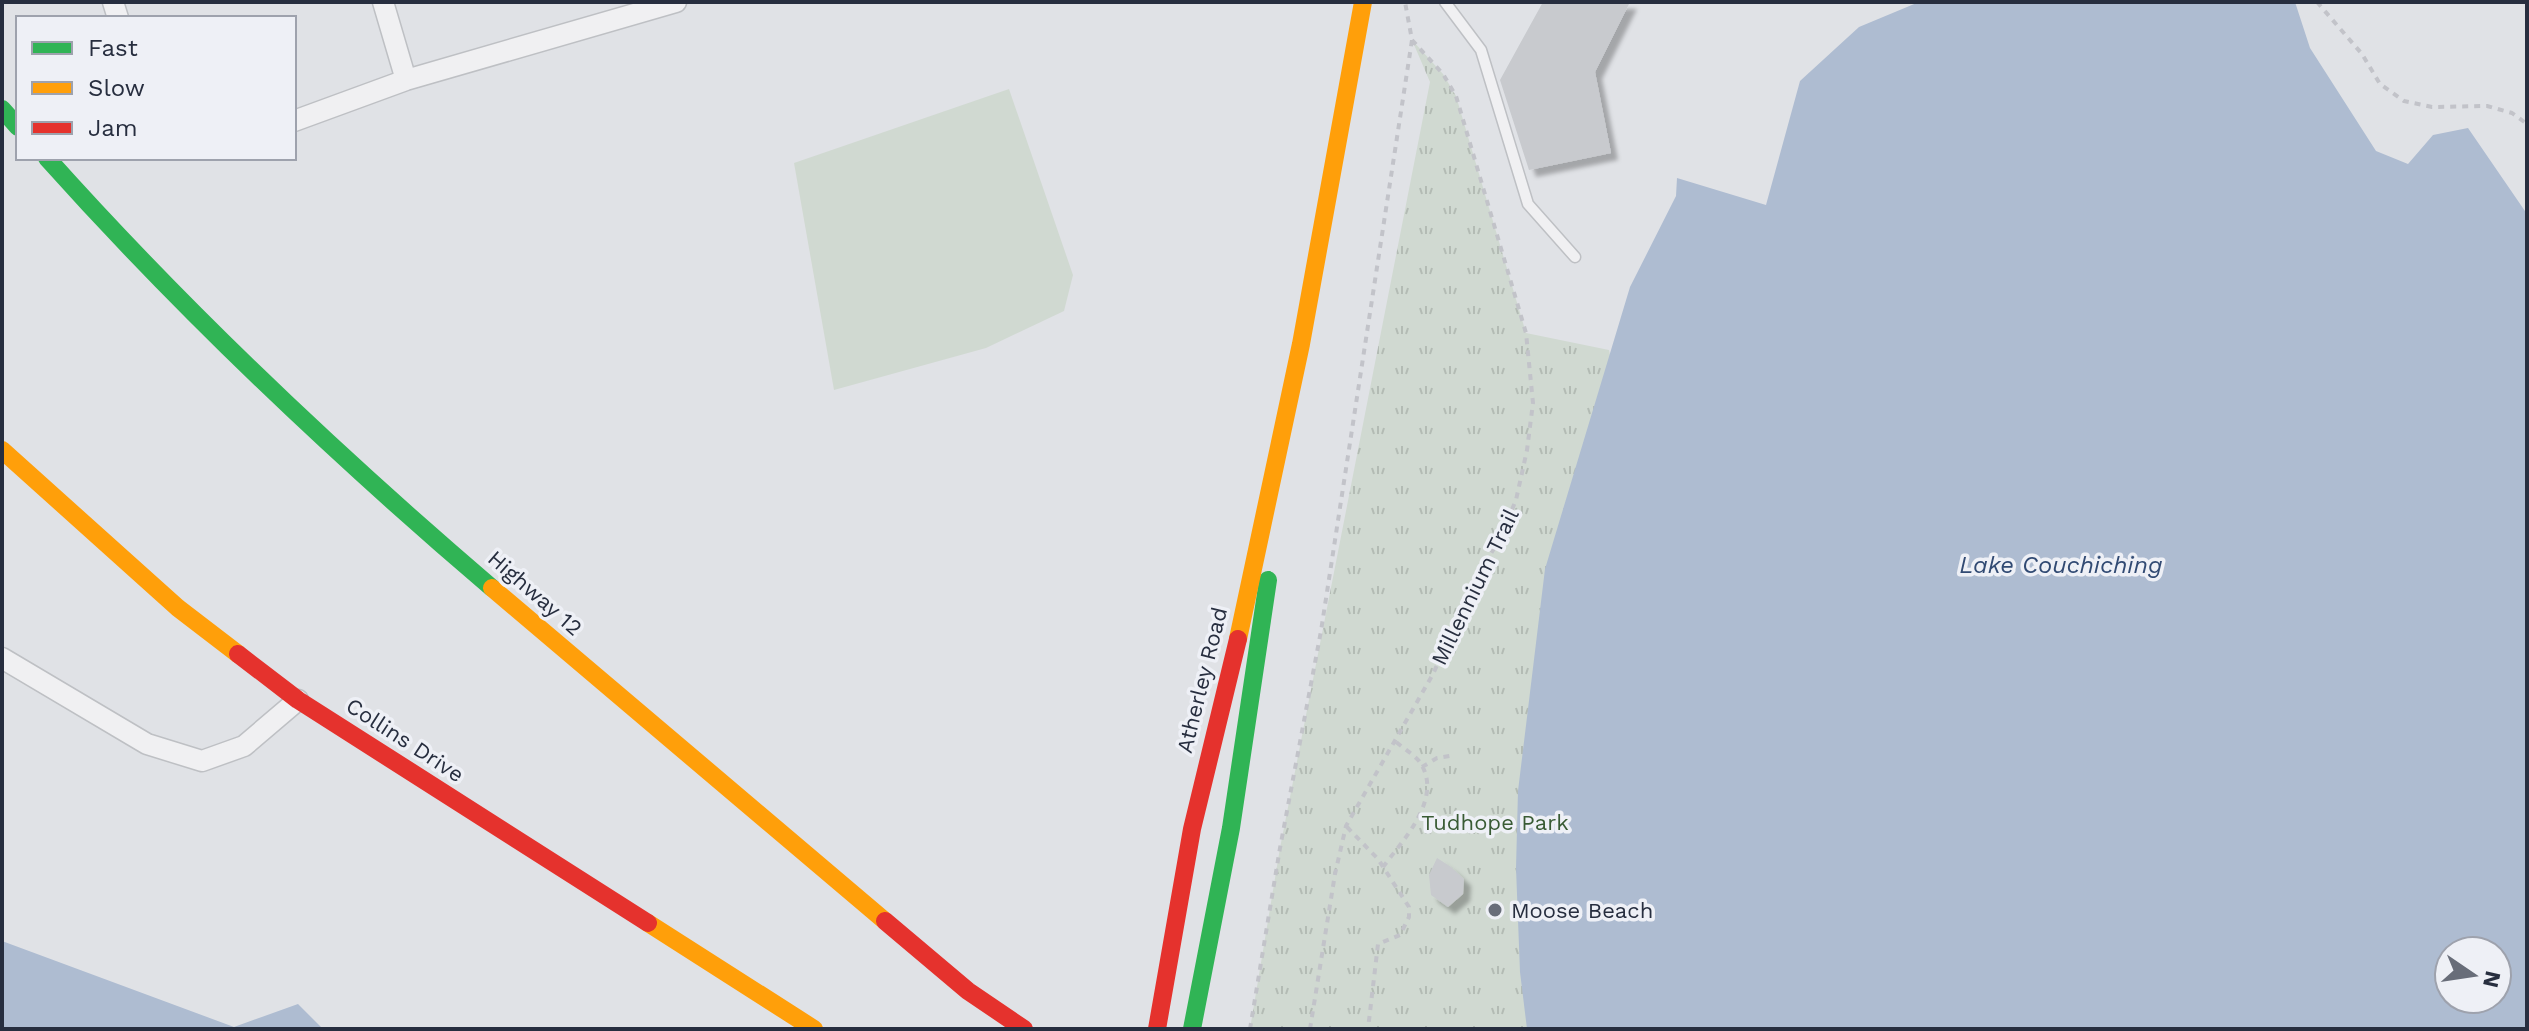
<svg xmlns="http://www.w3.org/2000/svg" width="2529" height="1031" font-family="'Work Sans',sans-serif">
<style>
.park{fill:url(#park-tufts)}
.pitch{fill:#d0d9d1}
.water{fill:#aebcd1;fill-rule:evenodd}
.building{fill:#c8cace;filter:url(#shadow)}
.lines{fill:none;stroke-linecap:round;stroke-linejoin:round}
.lane-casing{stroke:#bec0c4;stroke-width:13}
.street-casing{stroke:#bec0c4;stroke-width:23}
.path{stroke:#c2c3c9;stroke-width:4;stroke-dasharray:6 6;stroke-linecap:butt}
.lane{stroke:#f0f0f2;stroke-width:10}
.street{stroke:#f0f0f2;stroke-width:20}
.fast{stroke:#30b455;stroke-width:18}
.slow{stroke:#ff9f0a;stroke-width:18}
.jam{stroke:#e5322d;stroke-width:18}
.poi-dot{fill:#686d79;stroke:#eef0f6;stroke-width:3}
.labels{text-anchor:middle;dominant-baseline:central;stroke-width:7;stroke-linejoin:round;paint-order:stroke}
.street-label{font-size:22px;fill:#272e3f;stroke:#eef0f6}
.park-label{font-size:22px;fill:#395b34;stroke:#eef0f6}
.poi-label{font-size:22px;fill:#272e3f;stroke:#eef0f6;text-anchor:start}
.water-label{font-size:24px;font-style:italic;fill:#314a73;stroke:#eef0f6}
</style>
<defs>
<pattern id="park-tufts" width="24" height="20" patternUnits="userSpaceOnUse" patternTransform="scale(2)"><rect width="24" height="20" fill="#d0d9d1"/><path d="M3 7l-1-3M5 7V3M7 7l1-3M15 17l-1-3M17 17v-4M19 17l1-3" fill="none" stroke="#b3bbb4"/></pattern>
<filter id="shadow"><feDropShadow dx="7" dy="7" stdDeviation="2" flood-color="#0004"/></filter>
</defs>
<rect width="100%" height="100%" fill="#e0e2e6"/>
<!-- park -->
<path class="park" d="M1412,40L1443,74L1456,96L1526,333L1609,350L1708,839L1725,1029H1250L1280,848L1430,82Z"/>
<!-- pitch -->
<path class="pitch" d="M1009,89L1073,275L1064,311L986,348L834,390L794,163Z"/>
<!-- water -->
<path class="water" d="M1919,2H2295L2310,48L2376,151L2408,164L2433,135L2468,128L2527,214V1029H1527L1520,972L1516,868L1518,791L1545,569L1630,287L1676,196L1677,178L1766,205L1800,81L1859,27ZM2449,951H2497V999H2449Z
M2,941L234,1027L298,1004L323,1029H2Z"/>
<!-- building -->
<path class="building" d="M1543,2H1630L1595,72L1611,153L1529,170L1500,80Z
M1437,858L1451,867L1464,879L1463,894L1448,907L1431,895L1429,875Z"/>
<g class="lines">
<defs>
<path id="lane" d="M1445,2L1481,50L1528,204L1575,257"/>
<path id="street" d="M113,2L118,18
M383,2L406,80
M294,121L406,80L676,2
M2,658L147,744L202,761L244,746L298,700"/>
</defs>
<!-- lane casing -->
<use href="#lane" class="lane-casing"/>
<!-- street casing -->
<use href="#street" class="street-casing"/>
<!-- path -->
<path class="path" d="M2317,2L2362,54L2380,84L2404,101L2432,107L2487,106L2512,113L2527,124
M1422,767L1437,758L1455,755
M1347,827L1378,859L1409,907V917L1400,935L1378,944L1368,1029
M1383,867C1403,840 1445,797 1419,761C1413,754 1403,748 1395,741
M1250,1029L1280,848L1321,631L1412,40
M1310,1029L1335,874L1346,826L1433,674L1478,576L1500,538L1516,500L1527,450L1533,403L1526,333L1456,96L1443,74L1412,40L1405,2"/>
<!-- lane -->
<use href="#lane" class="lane"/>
<!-- street -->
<use href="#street" class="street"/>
<!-- fast -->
<path class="fast" d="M2,109L18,127
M47,158C184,311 335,454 492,588
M1192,1029L1231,828L1268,580"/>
<!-- slow -->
<path class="slow" d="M2,450L178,608L238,654
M492,588L885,921
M1238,639L1301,344L1363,2
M648,923L814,1029"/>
<!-- jam -->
<path class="jam" d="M238,654L298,700L648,923
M885,921L968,991L1024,1029
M1157,1029L1192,829L1238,639"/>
</g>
<!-- markers -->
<circle class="poi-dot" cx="1495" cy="910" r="8"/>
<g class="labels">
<!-- street labels -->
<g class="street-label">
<text transform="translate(1475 587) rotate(-64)">Millennium Trail</text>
<text transform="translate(535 593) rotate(41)">Highway 12</text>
<text transform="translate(1202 680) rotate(-76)">Atherley Road</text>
<text transform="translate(405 740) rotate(33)">Collins Drive</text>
</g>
<!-- park labels -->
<g class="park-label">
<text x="1495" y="822">Tudhope Park</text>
</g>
<!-- poi labels -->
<g class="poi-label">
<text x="1511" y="910">Moose Beach</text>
</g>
<!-- water labels -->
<g class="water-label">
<text x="2061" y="565">Lake Couchiching</text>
</g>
</g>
<!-- border -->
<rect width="2529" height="1031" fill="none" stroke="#272e3f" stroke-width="8"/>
<!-- legend -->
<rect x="16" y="16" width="280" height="144" fill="#eef0f6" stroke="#9ea2ad" stroke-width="2"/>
<rect x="32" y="42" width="40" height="12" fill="#30b455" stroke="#9ea2ad" stroke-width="2"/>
<text x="88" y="56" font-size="24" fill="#272e3f">Fast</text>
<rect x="32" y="82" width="40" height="12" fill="#ff9f0a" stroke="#9ea2ad" stroke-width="2"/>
<text x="88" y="96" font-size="24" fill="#272e3f">Slow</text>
<rect x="32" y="122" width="40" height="12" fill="#e5322d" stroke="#9ea2ad" stroke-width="2"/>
<text x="88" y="136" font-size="24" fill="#272e3f">Jam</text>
<!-- north arrow -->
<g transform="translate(2473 975) rotate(103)"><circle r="38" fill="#eef0f6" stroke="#9ea2ad" stroke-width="2"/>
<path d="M0-6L14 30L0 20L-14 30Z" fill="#686d79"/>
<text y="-12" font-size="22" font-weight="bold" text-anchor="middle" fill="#272e3f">N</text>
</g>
</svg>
